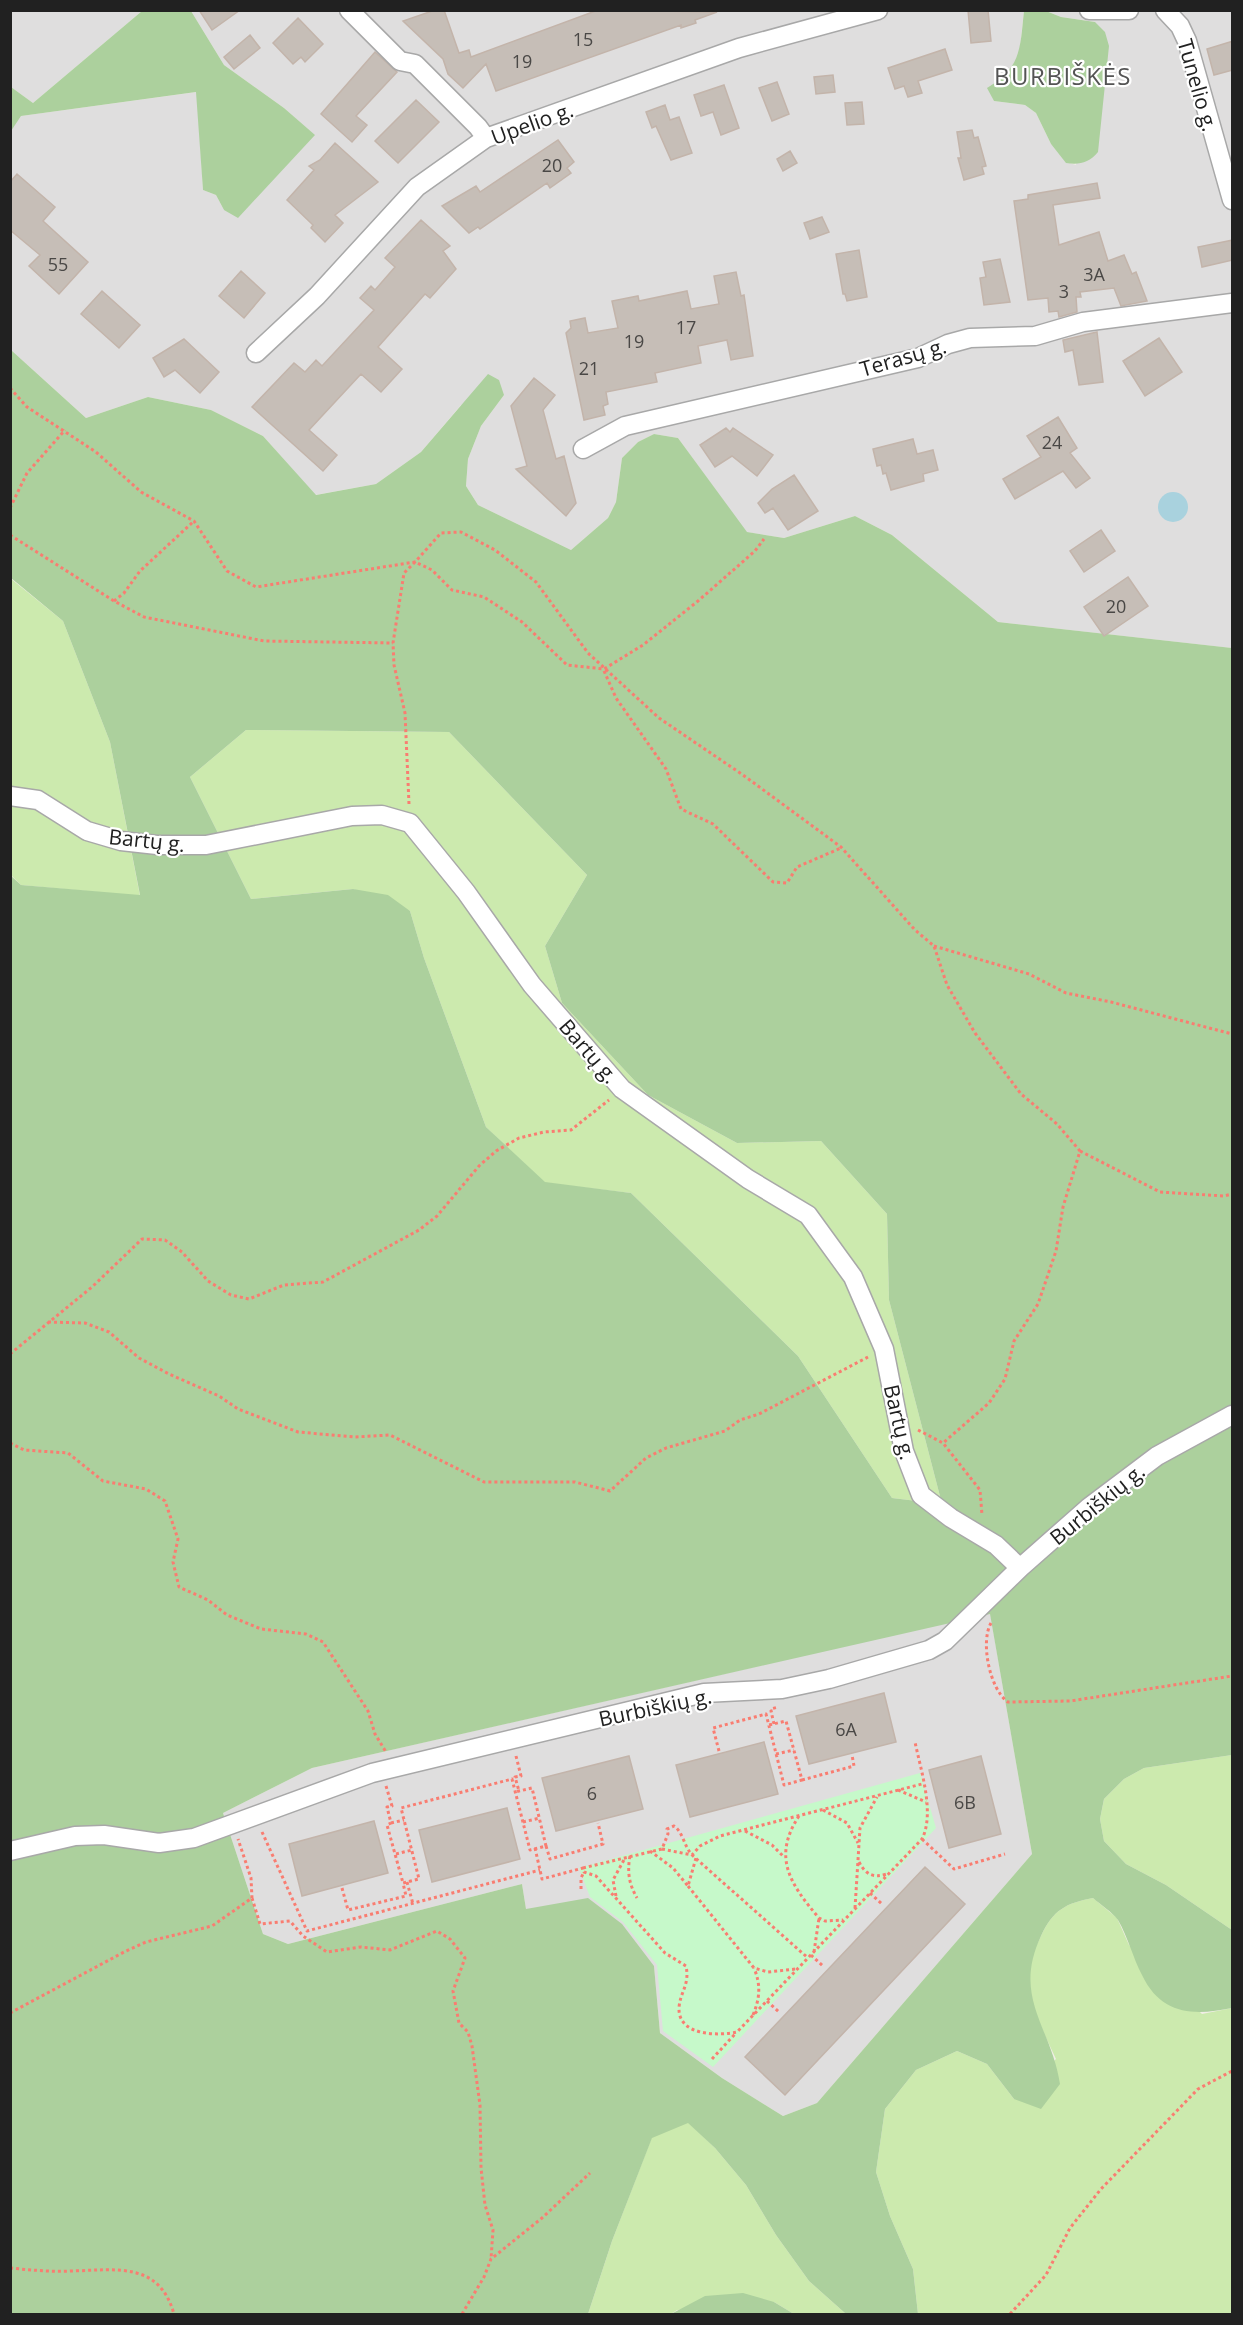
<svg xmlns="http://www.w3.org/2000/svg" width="1243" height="2325" font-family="'Open Sans',sans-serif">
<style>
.residential{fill:#dfdede}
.grass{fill:#cceaae}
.forest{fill:#acd09d;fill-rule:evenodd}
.park{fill:#c6f9ca}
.water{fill:#a9d2de}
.building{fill:#c6beb7;stroke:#c3b4aa;stroke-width:1.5}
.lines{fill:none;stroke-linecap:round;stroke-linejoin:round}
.street-casing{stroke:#a8a8a8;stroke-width:21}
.path{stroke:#f97d71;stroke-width:3;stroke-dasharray:3 3;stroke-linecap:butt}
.street{stroke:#fff;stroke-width:18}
.labels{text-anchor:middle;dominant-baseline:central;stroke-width:4.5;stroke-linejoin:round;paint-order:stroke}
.number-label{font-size:18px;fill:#4a4846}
.street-label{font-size:21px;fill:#212121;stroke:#fff}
.quarter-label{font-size:24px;letter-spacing:1.5px;fill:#545454;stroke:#fff}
</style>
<rect width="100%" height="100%" fill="#f1eee7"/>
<!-- residential -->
<path class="residential" d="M11,11H142L33,103L11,87Z
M191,11H1024L1019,57L1003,79L988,88L994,101L1025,105L1036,113L1051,144L1066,162L1076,165L1095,22L1061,17L1046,11H1232V648L998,622L892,535L855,516L784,538L746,532L678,438L654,434L638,442L622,458L616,502L608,518L571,550L478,505L466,486L468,459L481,426L504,395L461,405L421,452L376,484L315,495L263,436L211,410L148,397L86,418L11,350L10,131L21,116L197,92L203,190L216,195L224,210L314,135L284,108L224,65Z
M990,1613L1032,1854L817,2103L783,2116L722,2078L660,2033L654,1966L526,1909L522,1884L288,1944L263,1934L223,1813L312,1768Z"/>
<!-- grass -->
<path class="grass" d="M10,578L63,621L110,742L140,896L21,885L11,875Z
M246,730L449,732L587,875L545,946L562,1003L648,1095L737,1143L821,1141L887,1214L889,1300L942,1504L892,1498L798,1356L631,1193L545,1183L486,1127L424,958L410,911L353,889L251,899L190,777Z
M1232,1755V1930L1166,1885L1126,1864L1104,1841L1100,1819L1104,1799L1124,1779L1144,1768Z
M1093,1898L1117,1918L1129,1945L1202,2014L1232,2008V2314H918L913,2269L890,2216L876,2172L885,2109L916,2070L957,2051L987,2064L1014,2099L1056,2059C1042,2029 1022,1992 1031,1957C1033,1950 1038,1943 1041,1936C1053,1910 1066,1903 1093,1898Z
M688,2122L715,2148L746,2185L776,2235L809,2281L846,2314H794L774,2302L677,2310L671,2314H588L612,2241L652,2137Z"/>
<!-- forest -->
<path class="forest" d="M142,11H191L224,65L284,108L315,135L238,218L224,210L216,195L203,190L196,92L21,116L11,131V87L33,103Z
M1024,11H1046L1061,17L1095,22L1105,32L1109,46L1098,152C1089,163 1079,165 1066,163L1051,144L1036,113L1025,105L994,101L987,88C1022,68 1020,47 1024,11Z
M11,350L86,418L148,397L211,410L263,436L316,495L376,484L421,452L488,374L499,380L504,395L481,426L468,459L466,486L478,505L571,550L608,518L616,502L622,458L638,442L654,434L678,438L747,532L784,538L855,516L892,535L998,622L1232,648V1755L1144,1768L1124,1779L1104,1799L1100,1819L1104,1841L1126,1864L1166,1885L1232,1930V2008C1194,2016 1161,2015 1142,1975C1133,1958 1128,1937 1118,1920C1112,1912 1101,1905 1093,1898C1066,1903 1053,1910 1041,1936C1012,1998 1051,2026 1060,2084L1041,2109L1014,2099L987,2064L957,2051L916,2070L885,2109L876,2172L890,2216L913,2269L918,2314H846L809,2281L776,2235L746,2185L715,2148L688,2123L652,2138L612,2241L588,2314H11L10,875L21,885L140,895L110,742L63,621L11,578ZM246,730L449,732L587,875L545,946L562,1003L648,1095L737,1143L821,1141L887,1214L889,1300L942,1504L892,1498L798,1356L631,1193L545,1182L486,1127L424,958L410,911L388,895L353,889L251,899L190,777ZM990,1614L1032,1854L817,2103L783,2116L722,2078L660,2033L654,1966L622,1924L588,1898L526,1909L522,1884L288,1944L263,1934L223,1813L312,1768Z
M743,2293L774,2302L794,2314H671L705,2296Z"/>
<!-- park -->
<path class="park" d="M920,1773L936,1828L713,2067L663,2031L657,1965L623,1922L590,1897L579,1868Z"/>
<!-- water -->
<path class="water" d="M1158 507a15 15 0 1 1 30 0a15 15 0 1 1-30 0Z"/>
<!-- building -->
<path class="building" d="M199,10H240L212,30Z
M435,10H444L459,53L469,50L471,57L598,10L717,12L695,20L696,23L681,28V25L496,91L486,64L463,88L448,74L443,59L403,21Z
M968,10H988L991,41L971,43Z
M298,18L323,44L305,62L301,57L293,64L273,43Z
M250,35L260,48L234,69L224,57Z
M1233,41V70L1214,75L1207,49Z
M945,49L952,70L918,81L922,93L908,97L904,86L895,89L888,68Z
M375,52L397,72L356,116L367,125L352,142L321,114Z
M833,75L835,92L816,94L814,77Z
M777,82L789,114L772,121L759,88Z
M724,85L739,128L721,135L713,112L701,116L694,95Z
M416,100L439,122L398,163L375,141Z
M862,102L864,124L847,125L845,103Z
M665,105L670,120L679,117L692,153L671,160L656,126L652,128L646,112Z
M972,130L974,138L978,137L986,166L982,167L984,174L964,180L958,158H961L957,132Z
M558,140L574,162L567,168L571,173L550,188L547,183L480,229L478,227L469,233L442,206L476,186L480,192Z
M335,143L378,182L335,215L343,223L325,242L311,228L313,225L287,200L314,170L309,166L320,160Z
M790,151L797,163L783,171L777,159Z
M17,174L55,207L43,221L88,262L59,294L29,266L40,255L10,230V182Z
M1097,183L1100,198L1053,205L1059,245L1099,232L1108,261L1124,255L1132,274L1136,272L1147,301L1121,306L1114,288L1080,292L1081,297H1076L1077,312L1059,317L1058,311L1049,312L1048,298L1028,300L1014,201L1028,199V195Z
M822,217L829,232L810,239L804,223Z
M421,220L450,246L443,251L456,269L430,298L425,294L378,347L402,369L381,392L361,374L309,430L337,455L323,471L252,407L294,363L305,372L316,360L322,366L374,310L360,298L371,286L375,290L395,267L385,258Z
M1233,240V260L1202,267L1198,247Z
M859,250L867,297L847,301L845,294H843L836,254Z
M1000,259L1010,302L984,305L980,278L986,277L983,262Z
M241,271L265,293L244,318L219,296Z
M736,272L741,296L744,295L753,356L731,360L727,340L698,346L701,363L655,373L657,382L606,392L608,404L603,406L605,415L584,420L566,333L571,328L570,321L585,318L588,333L618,328L612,301L638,296L639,301L687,291L691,309L719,304L714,276Z
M102,291L140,325L119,348L81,314Z
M1097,332L1103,382L1079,385L1073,350L1065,352L1063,340Z
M1159,338L1182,372L1145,396L1123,361Z
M184,339L219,372L200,393L175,370L164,377L153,358Z
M534,378L555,395L543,410L556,459L564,456L576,503L566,516L516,469L527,466L511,406Z
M1058,417L1077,448L1070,453L1090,478L1076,488L1063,471L1015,499L1003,479L1041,457L1027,436Z
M726,428L730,432L733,428L773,455L757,476L732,456L715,467L700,445Z
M913,439L917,454L933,450L938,470L923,474L924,481L891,490L886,473L883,474L881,465L877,466L873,449Z
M794,475L818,511L788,530L773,508L765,513L758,503L772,489Z
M1101,530L1115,551L1084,572L1070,551Z
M1128,577L1148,606L1104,636L1084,607Z
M884,1693L896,1742L809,1764L796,1716Z
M764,1742L778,1794L690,1817L676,1765Z
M629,1756L643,1809L556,1831L542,1778Z
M981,1756L1001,1834L949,1848L929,1770Z
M507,1808L520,1859L432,1882L419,1830Z
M374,1821L388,1873L302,1896L289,1844Z
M925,1867L965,1904L785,2095L745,2057Z"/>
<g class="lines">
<defs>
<path id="street" d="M349,10L400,61L415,64L478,127L486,138
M1089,10H1129
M1165,10L1180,26L1187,41L1232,200
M256,353L317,296L417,187L486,138L739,48L878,10
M583,449L625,426L918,358L948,344L970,338L1035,336L1083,322L1232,303
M10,796L38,800L87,831L121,841L157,845H206L352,816L382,815L410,823L466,892L532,985L622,1089L748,1179L808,1215L853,1277L884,1349L904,1451L921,1495L951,1518L996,1545L1020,1568
M10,1851L75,1836L104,1835L159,1843L194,1838L372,1773L704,1693L782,1689L829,1679L929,1650L945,1641L1020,1568L1088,1508L1157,1456L1232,1415"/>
</defs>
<!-- street casing -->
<use href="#street" class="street-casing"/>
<!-- path -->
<path class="path" d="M10,388L27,407L96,452L141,492L194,521L227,571L256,587L415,562L441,533L461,532L495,550L536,582L588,653L659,718L743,775L841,847L915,930L934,946L947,985L975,1033L1021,1094L1057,1124L1080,1151L1063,1207L1056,1251L1038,1304L1014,1341L1005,1379L989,1403L943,1443
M10,508L27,473L65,430
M10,535L114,601L144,617L264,641L393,643
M114,601L124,593L140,571L194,521
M604,671L616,698L666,769L681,809L713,824L773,882L787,883L797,867L841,848
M409,804L405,713L394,665L393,643L404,573L415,562L432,570L452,590L484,597L522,622L567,665L604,669L643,645L698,601L755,551L764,539
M934,946L1029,974L1066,993L1111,1002L1232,1034
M1080,1151L1160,1192L1224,1196L1232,1194
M48,1322L85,1323L109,1332L139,1358L169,1374L219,1396L238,1409L298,1432L355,1437L390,1435L484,1482H575L610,1491L646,1458L666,1448L725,1431L740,1420L759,1414L868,1357
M10,1354L92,1287L142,1239L165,1240L182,1252L208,1281L231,1295L249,1299L284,1285L323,1282L419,1230L437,1216L479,1166L496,1151L519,1138L544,1132L571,1130L609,1100
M918,1430L943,1443L980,1490L982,1515
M10,1443L24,1450L68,1453L103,1481L146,1489L165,1501L178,1539L173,1562L179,1587L208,1600L227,1615L261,1629L306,1634L323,1642L368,1711L375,1734L386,1752
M991,1623C980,1642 990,1690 1008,1702L1070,1701L1232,1676
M774,1724L771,1711L775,1710L774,1706
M719,1751L713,1728L766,1714L784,1785L802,1780L786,1721L769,1725
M776,1754L794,1750
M516,1756L521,1776L515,1777L519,1791
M802,1780L854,1766L852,1755
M386,1786L392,1806L387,1807L391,1823L387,1825L403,1883
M898,1790L926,1802
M823,1810L847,1823L858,1843
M799,1816C772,1857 790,1884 819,1918L825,1921L843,1920
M523,1822L540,1818
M391,1823L404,1820
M745,1831L772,1845L784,1857
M262,1832L307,1931L540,1870
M922,1839L954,1869L1005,1854
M546,1846L550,1859L603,1844L598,1823
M535,1848L542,1879L583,1868L584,1872L596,1876L665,1953L686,1966C690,1985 680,1992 679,2008C678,2036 718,2036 737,2032L922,1839C935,1813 921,1771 915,1742
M662,1849L692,1855L700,1846L720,1836L922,1784
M650,1851L673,1868L688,1886L696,1858
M396,1854L412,1850
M630,1856C627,1872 629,1884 637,1898
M859,1862C866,1875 873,1878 887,1874
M583,1868L662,1849L668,1834L667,1829L674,1826C683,1832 684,1846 692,1855L808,1958
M407,1882L413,1904
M688,1886L754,1968L768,1972L796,1969
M342,1888L348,1910L406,1896L403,1883L419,1879L401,1808L512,1779L530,1850L546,1846L532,1788L515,1792
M581,1889V1878L584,1872
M870,1893L883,1905
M616,1896L613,1880L625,1858
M252,1898L260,1924L290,1921L303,1936L327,1952L361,1947L390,1950L437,1931L450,1939L465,1958L453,1991L459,2023L468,2032L472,2046L480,2105L481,2168L485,2205L493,2230L491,2259
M855,1908L860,1828L877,1797
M814,1952L819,1918
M811,1955L824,1967
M767,2001L779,2012
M10,2013L126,1951L146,1942L212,1926L252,1898L251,1878L238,1839
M753,2015C760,1998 761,1985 754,1968
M712,2059L735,2034
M10,2268C31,2270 51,2272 71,2271C116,2270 159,2261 174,2314
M462,2314L484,2277L491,2259L542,2218L590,2173
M1010,2314L1046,2275L1070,2228L1101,2189L1198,2089L1232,2071"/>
<!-- street -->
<use href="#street" class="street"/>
</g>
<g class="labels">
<!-- number labels -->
<g class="number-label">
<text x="583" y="39">15</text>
<text x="522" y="61">19</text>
<text x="552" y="165">20</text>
<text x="58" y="264">55</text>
<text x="1094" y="274">3A</text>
<text x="1064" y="291">3</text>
<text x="686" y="327">17</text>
<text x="634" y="341">19</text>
<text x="589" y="368">21</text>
<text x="1052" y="442">24</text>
<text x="1116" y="606">20</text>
<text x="846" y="1729">6A</text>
<text x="592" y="1793">6</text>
<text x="965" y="1802">6B</text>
</g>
<!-- street labels -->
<g class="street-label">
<text transform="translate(1198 85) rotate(74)">Tunelio g.</text>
<text transform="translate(532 123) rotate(-20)">Upelio g.</text>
<text transform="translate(903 357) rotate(-16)">Terasų g.</text>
<text transform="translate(147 840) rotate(6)">Bartų g.</text>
<text transform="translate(589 1051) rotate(49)">Bartų g.</text>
<text transform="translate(900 1422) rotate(77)">Bartų g.</text>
<text transform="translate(1097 1504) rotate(-39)">Burbiškių g.</text>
<text transform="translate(655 1707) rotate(-12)">Burbiškių g.</text>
</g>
<!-- quarter labels -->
<g class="quarter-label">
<text x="1063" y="75">BURBIŠKĖS</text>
</g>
</g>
<!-- border -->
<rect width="1243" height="2325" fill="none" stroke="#212121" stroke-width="24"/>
</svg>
